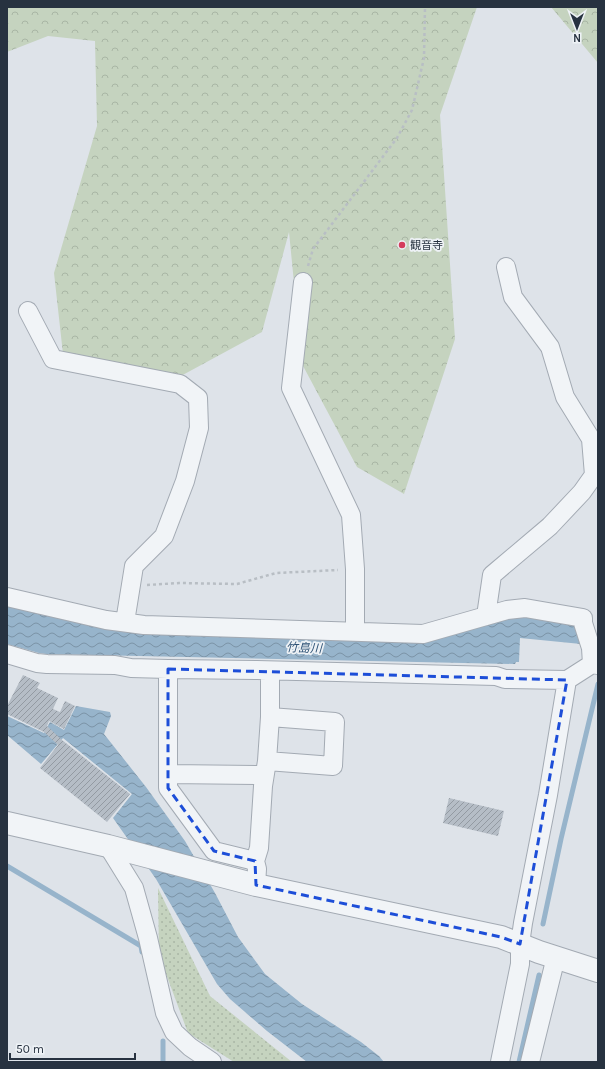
<svg xmlns="http://www.w3.org/2000/svg" width="605" height="1069" font-family="Karla,'Noto Sans JP',sans-serif">
<style>
.grass{fill:url(#grass-dots)}
.forest{fill:url(#forest-crowns)}
.water{fill:url(#water-waves)}
.lines{fill:none;stroke-linecap:round;stroke-linejoin:round}
.stream{stroke:#97b4cb;stroke-width:5}
.building{fill:url(#building-hatch)}
.minor-casing{stroke:#a3aab3;stroke-width:20}
.tertiary-casing{stroke:#a3aab3;stroke-width:24}
.path{stroke:#b8bec4;stroke-width:2.5;stroke-dasharray:3 3;stroke-linecap:butt}
.minor{stroke:#f1f4f7;stroke-width:18}
.tertiary{stroke:#f1f4f7;stroke-width:22}
.marked{fill:none;stroke:#1d4ed8;stroke-width:3;stroke-dasharray:8 5;stroke-linejoin:round}
.poi-dot{fill:#d43d5d;stroke:#eef2f6;stroke-width:1.5}
.labels{text-anchor:middle;dominant-baseline:central;stroke-width:3.5;stroke-linejoin:round;paint-order:stroke}
.poi-label{font-size:11px;fill:#273240;stroke:#eef2f6;text-anchor:start}
.water-label{font-size:12px;font-style:italic;fill:#2f5376;stroke:#eef2f6}
</style>
<defs>
<pattern id="grass-dots" width="8" height="8" patternUnits="userSpaceOnUse"><rect width="8" height="8" fill="#c5d3bf"/><path d="M2 2h.1M6 6h.1" fill="none" stroke="#a9b6a5" stroke-width="1.8" stroke-linecap="round"/></pattern>
<pattern id="forest-crowns" width="20" height="18" patternUnits="userSpaceOnUse"><rect width="20" height="18" fill="#c5d3bf"/><path d="M2 6a3 3 0 1 1 6 0M12 15a3 3 0 1 1 6 0" fill="none" stroke="#a9b6a5"/></pattern>
<pattern id="water-waves" width="16" height="10" patternUnits="userSpaceOnUse"><rect width="16" height="10" fill="#97b4cb"/><path d="M0 5q4-4 8 0t8 0" fill="none" stroke="#7b93a6"/></pattern>
<pattern id="building-hatch" width="6" height="6" patternUnits="userSpaceOnUse"><rect width="6" height="6" fill="#b5bdc6"/><path d="M-1 1l2-2M0 6l6-6M5 7l2-2" fill="none" stroke="#939aa2"/></pattern>
</defs>
<rect width="100%" height="100%" fill="#dee3e9"/>
<!-- grass -->
<path class="grass" d="M158,888L210,996L292,1062H234L188,1033L159,955Z"/>
<!-- forest -->
<path class="forest" d="M7,7H477L440,115L455,339L404,494L357,467L302,364L289,232L262,332L179,377L63,354L54,273L97,126L95,41L48,36L7,52Z
M551,7H598V63Z"/>
<!-- water -->
<path class="water" d="M7,606L123,632L223,635L323,636L508,617L511,619L517,617L518,613L575,622L581,644L520,638L519,662H516L515,664L46,654L39,653L7,644Z
M76,706L110,712L111,716L104,734L146,787L185,841L215,893L238,937L265,974L302,1004L361,1042L379,1056L384,1062H307L267,1031L230,999L217,984L156,879L113,818L132,794L63,738L41,764L7,735V716L44,733L50,722L64,730Z"/>
<g class="lines">
<!-- stream -->
<path class="stream" d="M7,866L141,946L142,952
M543,924L561,839L598,684
M163,1041V1062
M519,1062L539,975"/>
</g>
<!-- building -->
<path class="building" d="M23,675L40,683L37,688L58,698L53,709L60,712L65,701L75,706L64,729L49,721L47,726L62,740L130,794L107,822L40,768L58,745L44,732L7,714V706Z
M449,798L504,811L498,836L443,823Z"/>
<g class="lines">
<defs>
<path id="minor" d="M303,282L291,388L351,515L355,569V631
M28,311L53,359L180,384L198,398L199,428L185,481L164,536L134,566L125,622
M7,597L106,620L144,625L423,634L507,610L525,608L583,618V623L591,648L592,664
M486,616L492,575L550,526L582,492L594,475L591,439L565,397L550,347L513,297L506,267
M7,654L37,663L47,664L115,665L131,668L168,669L257,670L496,676L505,679L567,680L592,664L598,665
M168,669V774L264,775
M267,761L333,766L335,722L270,717
M168,774V788L214,851L255,861
M108,846L134,888L148,938L165,1013L174,1032L190,1047L212,1062
M256,885L257,869L255,861L259,848L263,786L267,761L270,717V671
M500,1062L520,964V944L523,923L548,795L567,680
M530,1062L556,957"/>
<path id="tertiary" d="M7,823L108,846L256,885L501,937L539,952L598,971"/>
</defs>
<!-- minor casing -->
<use href="#minor" class="minor-casing"/>
<!-- tertiary casing -->
<use href="#tertiary" class="tertiary-casing"/>
<!-- path -->
<path class="path" d="M308,266L313,249L397,138L412,110L424,58L425,7
M147,585L179,583L237,584L276,573L338,570"/>
<!-- minor -->
<use href="#minor" class="minor"/>
<!-- tertiary -->
<use href="#tertiary" class="tertiary"/>
</g>
<!-- marked area -->
<path class="marked" d="M168,669L567,680L520,944L501,937L256,885L255,861L214,851L168,788Z"/>
<!-- markers -->
<circle class="poi-dot" cx="402" cy="245" r="4"/>
<g class="labels">
<!-- poi labels -->
<g class="poi-label">
<text x="410" y="245">観音寺</text>
</g>
<!-- water labels -->
<g class="water-label">
<text transform="translate(304 648) rotate(2)">竹島川</text>
</g>
</g>
<!-- border -->
<rect width="605" height="1069" fill="none" stroke="#273240" stroke-width="16"/>
<!-- north arrow -->
<g transform="translate(577 28) rotate(180)" stroke="#eef2f6" stroke-width="3" paint-order="stroke">
<path d="M0-3L7 15L0 10L-7 15Z" fill="#273240"/>
<text y="-6" font-size="11" font-weight="bold" text-anchor="middle" fill="#273240">N</text>
</g>
<!-- scale -->
<path d="M10 1053v6h125v-6" fill="none" stroke="#273240" stroke-width="2"/>
<text x="16" y="1053" font-size="12" fill="#273240" stroke="#eef2f6" stroke-width="3" paint-order="stroke">50 m</text>
</svg>
